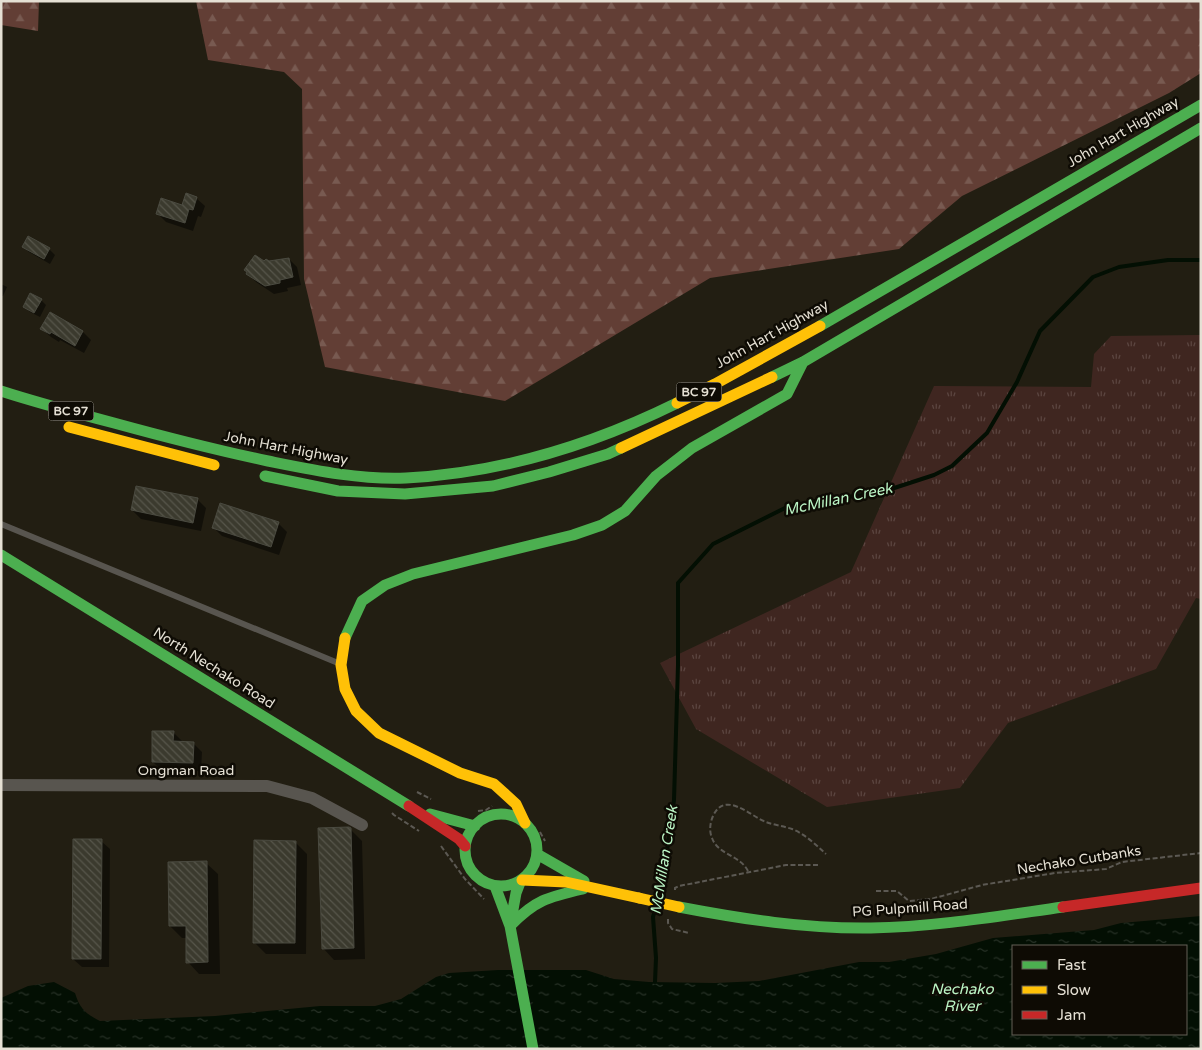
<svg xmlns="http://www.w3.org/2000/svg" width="1202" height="1050" font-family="'Varela Round',sans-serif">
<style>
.grass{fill:url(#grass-tufts)}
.forest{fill:url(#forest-firs)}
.water{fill:url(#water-ripples);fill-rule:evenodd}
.shadow{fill:#0007}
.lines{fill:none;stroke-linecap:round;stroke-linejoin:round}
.stream{stroke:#030f03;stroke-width:4}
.building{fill:url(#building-back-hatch);stroke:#4a4a40}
.path{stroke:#5c5953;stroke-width:2;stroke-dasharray:5 2.5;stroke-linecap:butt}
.lane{stroke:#58554f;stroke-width:6}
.street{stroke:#58554f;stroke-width:12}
.fast{stroke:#4caf50;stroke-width:11}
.slow{stroke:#ffc107;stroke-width:11}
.jam{stroke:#c62828;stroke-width:11}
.slow-bridge{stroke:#ffc107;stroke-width:11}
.labels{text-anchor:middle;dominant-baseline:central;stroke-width:5;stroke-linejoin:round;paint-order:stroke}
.shield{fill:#0e0b04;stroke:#a4a096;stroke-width:1}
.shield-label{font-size:12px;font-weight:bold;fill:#e5e0d4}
.street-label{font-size:14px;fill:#e5e0d4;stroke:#0e0b04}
.water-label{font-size:15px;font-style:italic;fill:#bbf5c5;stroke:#0e0b04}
</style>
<defs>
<pattern id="grass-tufts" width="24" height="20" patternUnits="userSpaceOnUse" patternTransform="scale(1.25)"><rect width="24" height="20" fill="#3f2620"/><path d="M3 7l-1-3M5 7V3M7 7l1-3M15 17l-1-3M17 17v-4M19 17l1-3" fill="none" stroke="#5b4540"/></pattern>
<pattern id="forest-firs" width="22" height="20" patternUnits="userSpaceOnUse" patternTransform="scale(1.25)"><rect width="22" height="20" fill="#623e35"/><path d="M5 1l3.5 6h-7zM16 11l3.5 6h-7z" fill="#785a51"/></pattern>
<pattern id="water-ripples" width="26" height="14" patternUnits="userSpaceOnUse" patternTransform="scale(1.25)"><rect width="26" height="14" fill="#030f03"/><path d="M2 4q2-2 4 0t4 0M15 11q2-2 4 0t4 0" fill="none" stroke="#283227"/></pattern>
<pattern id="building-back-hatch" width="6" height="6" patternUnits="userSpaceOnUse" patternTransform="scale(1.25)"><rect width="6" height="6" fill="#3b3a2e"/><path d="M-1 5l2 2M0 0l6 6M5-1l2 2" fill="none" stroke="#57564b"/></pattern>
</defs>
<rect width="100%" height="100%" fill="#221e12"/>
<!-- grass -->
<path class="grass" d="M1201,335V599L1196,598L1156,669L1008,723L960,788L827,807L696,729L660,663L851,572L934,386L1091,387L1094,354L1111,336Z"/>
<!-- forest -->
<path class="forest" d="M1,1H39L38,31L1,25Z
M196,1H1201V73L1169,93L962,196L899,249L710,278L505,401L325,367L304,279L302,89L284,72L208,60Z"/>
<!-- water -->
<path class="water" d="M1201,916V1049H1V998L28,986L54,982L75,993C80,1009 85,1013 100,1021L215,1016L320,1006H375L401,999L436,977L449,973L498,970H586L614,979L649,982L715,983L759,981L859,962H889L936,954L993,938L1094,930L1121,923ZM1013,946H1186V1034H1013Z"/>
<!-- shadow -->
<path class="shadow" d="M196,198L205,206L201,217L198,216L193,231L166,222L158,214L183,206Z
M28,238L49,249L55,255L50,264L29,252L24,247Z
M289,259L297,267L301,285L287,288L288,291L274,294L256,282L248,274L265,263Z
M1,284L7,287L3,296H1Z
M41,300L46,305L40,317L30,312L25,306Z
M50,314L83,332L91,340L84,353L60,340L59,342L51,337L42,329Z
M197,499L206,508L201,531L141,519L132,510Z
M278,523L287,532L279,555L222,536L213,527Z
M173,732L182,741V743H193L202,752L201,771L161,770L153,762Z
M350,829L362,841L365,959L334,960L323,948Z
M101,841L110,849L109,967H82L73,959Z
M295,842L307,854L306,954H266L254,942Z
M206,863L218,874L220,974H199L188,962L187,938H182L170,926Z"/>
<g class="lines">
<!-- stream -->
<path class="stream" d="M658,897L667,850L674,800L678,665V583L713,544L785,508L815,501L871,494L885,491L934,475L952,466L987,433L1017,382L1040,331L1093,277L1119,267L1168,260H1201
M655,982L656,958L653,917L656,906"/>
</g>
<!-- building -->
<path class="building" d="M186,193L197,197L193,210L189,209L185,223L156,214L161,198L182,205Z
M28,236L50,248L44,259L22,247Z
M255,255L264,261L266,259L269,261L289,258L293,277L280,280V283L265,286L246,274L247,272L244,270Z
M30,293L42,299L34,313L23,307Z
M50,312L83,331L75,346L51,332L50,334L40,329Z
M136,486L198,498L193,523L131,510Z
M220,503L279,522L271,547L212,528Z
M152,731H174L173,741L194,742L193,763L152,762Z
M349,827L351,828L354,948L322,949L318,828Z
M73,839H102L101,959H72Z
M254,840L296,841L295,943H253Z
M207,861L208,962L186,963V926H169L168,862Z"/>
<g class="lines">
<!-- path -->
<path class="path" d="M417,792L431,799
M478,811L486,810L492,806
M392,813L394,815L419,831
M540,832L545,841
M441,846L465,879L484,899
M748,871C740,855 718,855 712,838C709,831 710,823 713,816C725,790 750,816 766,822C774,825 783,826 792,829C805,834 816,845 826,854
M675,890V888L679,886L786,865H820
M876,891H897L909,901L931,899L982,885L1055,873L1106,869L1122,862L1201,853
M668,919V923L672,929L689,933"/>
<!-- lane -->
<path class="lane" d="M1,524L338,663"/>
<!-- street -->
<path class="street" d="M1,785L267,786L312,798L362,825"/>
<!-- fast -->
<path class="fast" d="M820,326L1201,105
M772,377L803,362L1201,128
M1,391C38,403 76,413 114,423C165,437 216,450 268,461C313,470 360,480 406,478C501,473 592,445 677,403
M265,476L338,491L405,494L493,486L549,472L608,454L621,448
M1,555L409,806
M345,638L362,601L385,585L413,574L573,535L602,525L625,511L656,476L692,448L787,394L803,362
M430,814L475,826
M465 850a36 36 0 1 1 72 0a36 36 0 1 1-72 0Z
M537,854L584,881
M495,886L510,926L533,1049
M679,907C742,919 806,929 871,928C935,927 999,916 1063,907
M510,926C535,900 548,897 583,889
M510,926L516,893L521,880"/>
<!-- slow -->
<path class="slow" d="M677,403L715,384L820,326
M69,427L214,465
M621,448L772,377
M345,638L341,665L345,689L356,711L379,733L460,773L494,784L516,804L525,823
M522,880L566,882L639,898"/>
<!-- jam -->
<path class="jam" d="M409,806L459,839L465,846
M1063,907L1201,888"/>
<!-- slow-bridge -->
<path class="slow-bridge" d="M639,898L679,907"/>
</g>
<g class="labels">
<!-- shield labels -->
<g class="shield">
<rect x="676.5" y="382.5" width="45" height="19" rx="4"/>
<rect x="48.5" y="401.5" width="45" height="19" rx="4"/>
</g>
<g class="shield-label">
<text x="699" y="392">BC 97</text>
<text x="71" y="411">BC 97</text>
</g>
<!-- street labels -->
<g class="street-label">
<text transform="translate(1123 132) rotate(-30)">John Hart Highway</text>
<text transform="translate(772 334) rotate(-29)">John Hart Highway</text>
<text transform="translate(286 448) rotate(11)">John Hart Highway</text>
<text transform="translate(214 668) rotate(32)">North Nechako Road</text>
<text x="186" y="770">Ongman Road</text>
<text transform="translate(1079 860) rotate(-9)">Nechako Cutbanks</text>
<text transform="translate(910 908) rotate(-4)">PG Pulpmill Road</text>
</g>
<!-- water labels -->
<g class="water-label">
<text transform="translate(838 499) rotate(-12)">McMillan Creek</text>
<text transform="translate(664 860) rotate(-81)">McMillan Creek</text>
<text x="962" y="989">Nechako<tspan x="962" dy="17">River</tspan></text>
</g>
</g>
<!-- border -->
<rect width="1202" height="1050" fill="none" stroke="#e5e0d4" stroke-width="5"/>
<!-- legend -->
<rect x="1012" y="945" width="175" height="90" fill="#0e0b04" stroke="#646057"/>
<rect x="1022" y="961" width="25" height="8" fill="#4caf50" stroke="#646057"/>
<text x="1057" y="970" font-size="15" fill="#e5e0d4">Fast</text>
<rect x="1022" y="986" width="25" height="8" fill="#ffc107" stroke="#646057"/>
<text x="1057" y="995" font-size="15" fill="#e5e0d4">Slow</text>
<rect x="1022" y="1011" width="25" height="8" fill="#c62828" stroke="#646057"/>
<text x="1057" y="1020" font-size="15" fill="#e5e0d4">Jam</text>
</svg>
